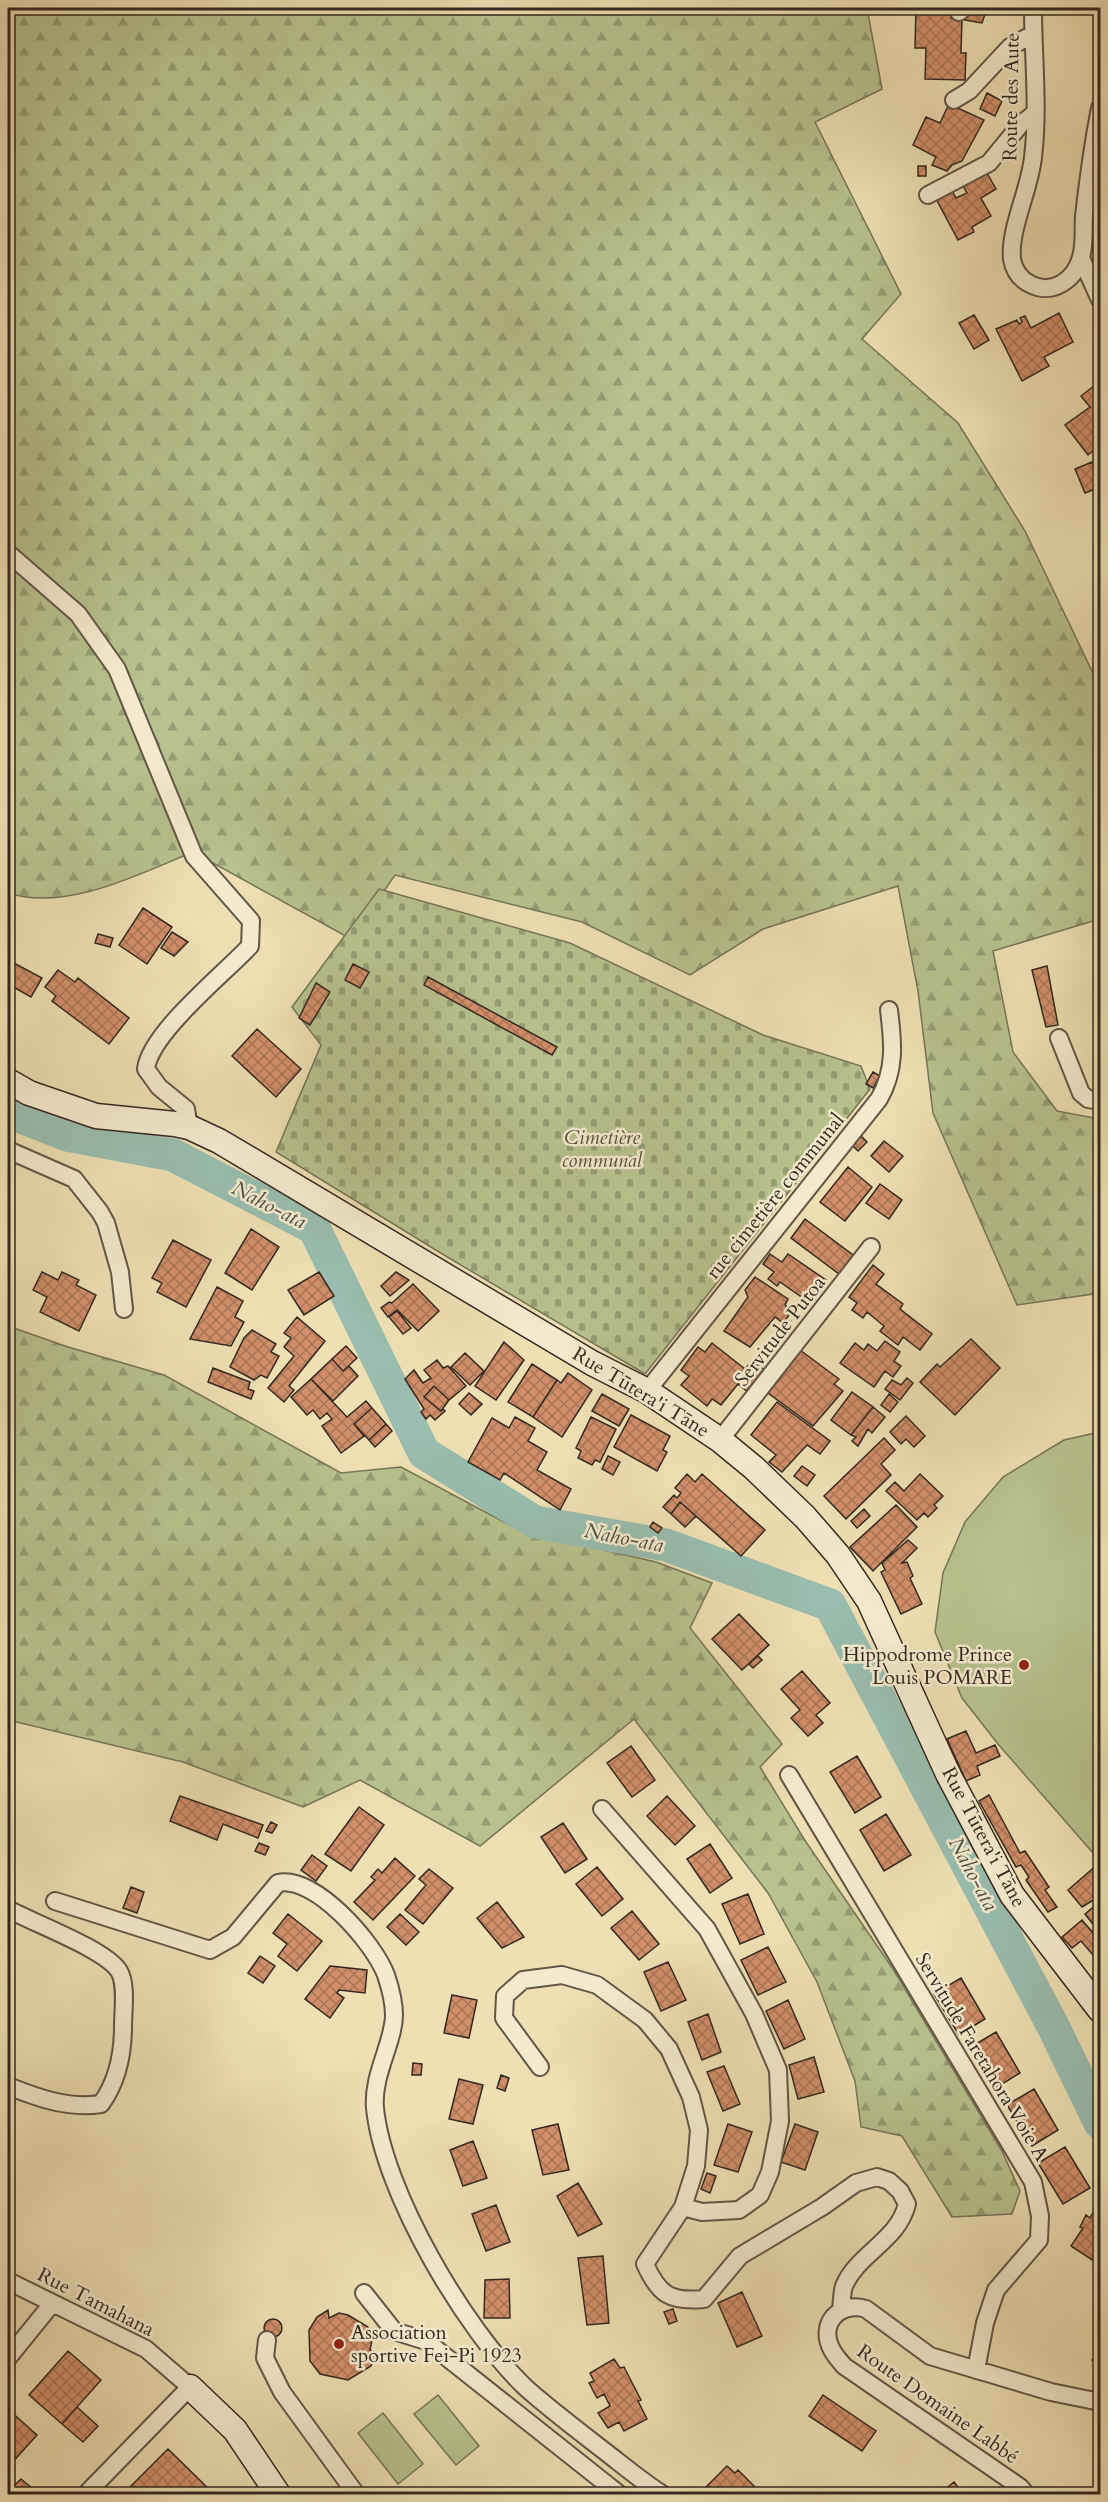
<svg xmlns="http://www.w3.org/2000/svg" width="1108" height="2502" font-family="Cardo,serif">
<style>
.green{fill:#b7c28e;stroke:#757558;stroke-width:1.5}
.forest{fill:url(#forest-firs);stroke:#757558;stroke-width:1.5}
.cemetery{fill:url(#cemetery-stones);stroke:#757558;stroke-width:1.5}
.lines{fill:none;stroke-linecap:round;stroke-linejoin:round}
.river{stroke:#99bdaf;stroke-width:33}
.building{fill:url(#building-cross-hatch);stroke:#332821;stroke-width:1.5}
.street-casing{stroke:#625646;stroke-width:20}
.secondary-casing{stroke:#332821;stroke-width:27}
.street{stroke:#f4ebce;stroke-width:16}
.secondary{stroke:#f4ebce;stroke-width:24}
.poi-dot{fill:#8f2418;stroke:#f4ebce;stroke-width:2}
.labels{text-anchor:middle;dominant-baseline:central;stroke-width:5;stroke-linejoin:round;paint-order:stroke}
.street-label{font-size:20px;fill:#332821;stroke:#f4ebce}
.park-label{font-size:20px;font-style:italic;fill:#544e3c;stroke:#f4ebce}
.poi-label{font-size:20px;fill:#332821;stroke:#f4ebce;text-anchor:end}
.water-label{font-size:21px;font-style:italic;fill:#4c4d44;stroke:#f4ebce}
</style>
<defs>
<pattern id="forest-firs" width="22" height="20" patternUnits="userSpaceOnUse" patternTransform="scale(1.5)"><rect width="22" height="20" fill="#b7c28e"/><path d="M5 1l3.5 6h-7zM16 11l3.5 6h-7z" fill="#959e74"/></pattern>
<pattern id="cemetery-stones" width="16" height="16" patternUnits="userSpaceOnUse" patternTransform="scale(1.5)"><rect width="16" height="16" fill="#b7c28e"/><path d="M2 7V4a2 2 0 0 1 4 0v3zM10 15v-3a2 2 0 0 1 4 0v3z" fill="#959e74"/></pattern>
<pattern id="building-cross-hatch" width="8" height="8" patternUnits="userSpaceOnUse" patternTransform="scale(1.5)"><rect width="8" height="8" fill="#d18f69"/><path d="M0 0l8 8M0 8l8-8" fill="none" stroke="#aa7556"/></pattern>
</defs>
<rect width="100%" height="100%" fill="#eee0b3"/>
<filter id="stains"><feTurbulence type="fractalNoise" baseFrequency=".00333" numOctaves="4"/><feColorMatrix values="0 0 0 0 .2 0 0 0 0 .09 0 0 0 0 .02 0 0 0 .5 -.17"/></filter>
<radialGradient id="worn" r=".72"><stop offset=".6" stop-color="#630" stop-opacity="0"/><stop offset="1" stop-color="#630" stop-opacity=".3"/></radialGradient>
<!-- green -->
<path class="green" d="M1100,1432V1861L998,1744L962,1698L935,1632L943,1573L965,1522L1003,1477L1064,1440Z
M438,2395L479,2446L456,2465L414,2414Z
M383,2413L423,2464L398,2484L358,2433Z"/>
<!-- forest -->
<path class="forest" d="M8,8H867L882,89L815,122L901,294L862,339L958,423L1025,531L1100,688V919L993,951L1013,1052L1057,1111L1100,1119V1293L1017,1305L933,1113L918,991L898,886L763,929L690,975L582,922L395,875L351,939L193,852C139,874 66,912 8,893Z
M8,1326L68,1347L164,1375L341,1473L401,1467L521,1531L656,1562L712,1583L690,1628L782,1744L760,1767L806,1842L893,1969L1002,2151L1020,2191L1012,2214L952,2217L902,2136L861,2127L855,2081L817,1982L768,1893L634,1719L480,1846L360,1780L303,1807L183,1762L8,1720Z"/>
<!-- cemetery -->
<path class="cemetery" d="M379,889L570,943L763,1035L861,1066L870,1089L645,1374L444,1255L276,1152L321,1045L292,1007Z"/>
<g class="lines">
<!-- river -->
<path class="river" d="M8,1112L67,1135L173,1155L314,1228L424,1453L535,1522L666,1545L830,1605L1054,2028L1100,2123"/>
</g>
<!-- building -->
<path class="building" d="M916,8H951V18H962L961,53H966L965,80L925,79L926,48H915Z
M978,9L985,14L982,23L965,20L963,18L969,11Z
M987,93L1002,101L995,116L980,109Z
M949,104L984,120L962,161L952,165L947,171L932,165L936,157L913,145L926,117L940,123Z
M918,166H926V176H918Z
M987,173L996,189L981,198L991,216L972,227L974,232L958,240L934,195L950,187L956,198L967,193L963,186Z
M1059,313L1073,342L1044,357L1049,366L1022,381L996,329L1017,320L1019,324L1022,322L1020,318L1025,316L1031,328Z
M974,315L989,340L974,349L959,323Z
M1095,385L1100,393V445L1088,455L1065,425L1090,407L1081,396Z
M1092,462L1100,487L1085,493L1075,469Z
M143,908L172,927L147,964L119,945Z
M172,932L188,942L174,956L161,948Z
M98,934L113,938L110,947L95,943Z
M12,962L42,978L31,997L8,984V969Z
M353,964L369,972L360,988L345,980Z
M1047,966L1058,1025L1046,1027L1032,970Z
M58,970L75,982L78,978L129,1018L109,1044L52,1001L56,996L45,987Z
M428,977L557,1047L552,1055L424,985Z
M316,983L330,992L310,1025L299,1018Z
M257,1029L301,1069L276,1097L232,1056Z
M873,1072L880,1076L873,1088L866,1084Z
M861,1136L867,1142L858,1151L852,1145Z
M884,1141L903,1156L889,1172L871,1156Z
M848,1167L872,1187L845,1221L820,1202Z
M880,1184L902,1200L889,1219L866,1203Z
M805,1219L853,1255L839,1274L791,1238Z
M251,1229L279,1247L252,1290L225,1273Z
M173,1240L211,1260L186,1307L157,1292L162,1283L152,1278Z
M770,1254L782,1262L788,1254L826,1280L810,1303L780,1282L777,1286L768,1279L774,1272L763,1264Z
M873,1265L884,1274L876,1284L903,1304L900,1309L932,1334L920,1350L903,1337L898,1345L880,1331L884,1326L867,1312L863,1318L852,1310L857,1303L849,1297Z
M42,1272L58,1280L62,1272L79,1280L76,1285L96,1295L79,1331L40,1312L47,1297L33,1290Z
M319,1272L334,1296L304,1315L288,1290Z
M396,1272L409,1280L390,1296L381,1286Z
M755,1277L788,1299L785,1305L792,1311L783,1323L775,1317L750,1347L724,1331L748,1297L745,1290Z
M413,1284L439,1311L418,1331L397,1310L388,1317L381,1308L389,1302L392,1303Z
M217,1287L243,1301L235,1317L244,1322L231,1346L190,1339Z
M397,1311L411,1328L403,1334L389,1317Z
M297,1317L325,1341L289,1386L294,1390L284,1402L268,1388L294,1356L284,1347L291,1338L284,1333Z
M252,1330L276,1344L271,1352L279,1356L267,1378L261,1375L254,1380L230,1367L244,1338Z
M971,1339L1000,1368L955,1415L920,1382L937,1364L940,1367Z
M885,1341L900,1352L894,1361L901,1366L893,1377L885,1371L874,1387L840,1363L855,1343L864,1350L868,1344L877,1351Z
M504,1342L524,1360L496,1400L475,1386Z
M712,1343L745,1369L752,1361L766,1371L749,1393L738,1384L721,1405L712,1399L707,1406L681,1385L689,1376L681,1370L698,1347L705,1352Z
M346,1346L357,1358L343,1371L332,1359Z
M800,1350L839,1379L834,1384L843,1391L813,1426L768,1393Z
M465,1353L484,1371L470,1385L451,1367Z
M332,1359L343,1371L349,1366L358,1376L333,1401L311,1379Z
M437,1360L443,1368L448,1366L466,1386L449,1400L434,1386L424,1397L441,1411L443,1409L445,1411L435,1420L430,1415L426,1419L421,1412L424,1409L405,1379L414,1370L423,1383L431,1378L424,1370Z
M532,1364L557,1380L533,1417L508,1402Z
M213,1368L250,1382L248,1389L254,1391L251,1399L208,1382Z
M568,1373L592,1390L562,1437L533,1417L557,1380L561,1383Z
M907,1378L913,1383L900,1400L885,1389L892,1380L901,1385Z
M311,1379L347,1417L366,1401L372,1408L354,1424L364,1436L341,1453L322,1426L332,1419L327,1413L320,1419L313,1410L307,1415L291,1397Z
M434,1386L449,1400L441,1411L424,1397Z
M852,1392L873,1407L851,1435L831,1420Z
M469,1393L482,1404L471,1415L459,1404Z
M602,1394L629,1409L619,1426L592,1411Z
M889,1394L898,1402L890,1412L881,1405Z
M777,1402L830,1441L820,1454L807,1445L782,1472L769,1462L776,1455L751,1435Z
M873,1407L885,1417L872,1433L868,1429L858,1446L852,1441L856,1437L851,1435Z
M372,1408L386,1424L369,1440L354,1424Z
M631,1415L670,1436L663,1450L667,1452L657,1471L614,1447Z
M906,1416L925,1436L914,1447L906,1439L901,1444L890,1432Z
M515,1417L535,1428L528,1441L547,1452L537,1470L571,1489L560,1510L504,1473L500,1480L468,1462L492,1418L509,1428Z
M591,1417L616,1429L600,1462L595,1460L592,1465L578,1458L581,1451L576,1448Z
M386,1424L392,1431L375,1447L369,1440Z
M884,1438L895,1450L881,1464L891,1475L846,1519L824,1496Z
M608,1456L620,1462L613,1475L602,1469Z
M802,1466L815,1475L807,1486L794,1476Z
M687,1474L695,1482L702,1474L765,1530L741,1556L680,1502L671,1514L663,1507L674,1495L677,1498L681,1493L675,1488Z
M920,1474L943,1496L934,1505L937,1508L928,1517L924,1513L917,1520L886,1491L895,1482L904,1491Z
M680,1502L696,1516L685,1527L671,1514Z
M896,1505L917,1527L873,1571L850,1547Z
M864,1509L870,1516L857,1528L851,1521Z
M653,1522L662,1528L658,1533L650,1527Z
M908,1540L917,1548L902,1563L907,1562L913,1576L910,1578L922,1604L901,1614L881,1572L885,1570L882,1563Z
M739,1614L769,1645L742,1670L712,1639Z
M758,1656L762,1660L753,1668L749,1664Z
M802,1671L830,1703L816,1715L823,1723L808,1736L791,1718L800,1710L781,1689Z
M966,1731L976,1753L995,1745L1000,1756L977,1766L980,1775L966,1781L947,1739Z
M631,1746L655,1780L632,1797L607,1763Z
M857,1756L881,1797L855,1813L830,1772Z
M989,1795L1020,1853L1025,1851L1049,1887L1045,1890L1057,1907L1048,1912L1026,1880L1029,1877L1021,1865L1016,1867L979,1801Z
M180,1796L263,1825L258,1838L223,1824L217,1840L170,1821Z
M667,1796L695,1826L675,1845L647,1816Z
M359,1807L384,1825L351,1871L325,1854Z
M886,1814L911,1855L884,1871L860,1830Z
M271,1822L277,1825L272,1833L266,1831Z
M563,1823L587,1859L565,1873L541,1837Z
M259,1843L269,1847L265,1855L255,1851Z
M710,1844L732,1878L710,1893L687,1859Z
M312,1855L327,1866L316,1881L301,1870Z
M395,1858L415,1876L373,1920L354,1902L375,1880L371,1877L378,1869L382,1873Z
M1097,1865L1100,1870V1896L1082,1907L1068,1890Z
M597,1867L623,1899L602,1916L576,1884Z
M429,1869L453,1888L423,1924L405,1910L426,1885L419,1879Z
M131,1887L144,1892L137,1913L123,1908Z
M748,1894L764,1934L740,1944L722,1904Z
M497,1902L524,1937L502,1948L477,1918Z
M1097,1904L1100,1907V1933L1085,1914Z
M632,1911L659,1944L639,1960L611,1928Z
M288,1914L322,1941L297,1971L278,1956L287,1944L273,1933Z
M400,1914L419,1932L406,1945L387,1927Z
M1082,1920L1100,1941V1963L1081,1941L1072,1948L1062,1937Z
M768,1947L786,1982L758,1995L741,1960Z
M260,1956L275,1966L263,1983L248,1973Z
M668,1962L686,2000L661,2011L644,1972Z
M330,1966L367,1970L365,1993L339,1990L337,1993L344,1998L330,2018L305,1999Z
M961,1978L985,2019L959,2035L934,1994Z
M452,1995L477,2000L469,2038L444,2033Z
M788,2000L805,2039L784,2049L766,2011Z
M708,2014L721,2052L702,2060L688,2022Z
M996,2032L1020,2073L994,2089L969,2048Z
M814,2057L824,2092L798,2099L789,2065Z
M413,2063L422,2064L421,2075H412Z
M724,2066L740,2104L723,2111L707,2072Z
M501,2075L509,2078L505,2091L497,2088Z
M459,2079L483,2085L473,2124L449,2119Z
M1034,2089L1058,2130L1032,2146L1007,2105Z
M558,2124L569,2170L543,2175L532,2130Z
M728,2124L752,2132L738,2172L714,2165Z
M795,2124L818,2132L805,2170L781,2162Z
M473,2141L487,2178L463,2186L450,2150Z
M1065,2147L1090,2188L1063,2204L1038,2163Z
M707,2173L716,2176L710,2193L701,2189Z
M578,2183L602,2224L578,2236L557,2196Z
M496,2205L510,2242L486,2251L472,2214Z
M1097,2206L1100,2208V2265L1071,2246L1083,2228L1080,2227L1086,2215L1090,2218Z
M603,2256L609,2323L587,2325L578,2258Z
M509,2279L510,2318H484L485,2280Z
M742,2292L762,2336L737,2347L718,2303Z
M673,2309L677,2321L669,2324L664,2312Z
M328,2310L329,2318L339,2313L348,2315L368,2327L372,2340L370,2350L376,2355L371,2366L348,2380L320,2374L310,2361L309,2330L317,2317Z
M264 2328a9 9 0 1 1 18 0a9 9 0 1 1-18 0Z
M68,2351L101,2380L62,2424L29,2395Z
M1100,2352V2369L1092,2360Z
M614,2359L620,2368L624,2367L641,2400L638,2401L647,2419L624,2431L619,2422L608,2428L598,2413L610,2406L604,2394L597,2398L589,2383L594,2381L590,2373Z
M823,2395L876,2431L862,2451L809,2416Z
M77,2407L98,2426L83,2442L62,2424Z
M8,2409L37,2435L11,2464L8,2461Z
M168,2449L214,2494H123Z
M727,2466L735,2473L738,2470L762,2494H709L704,2489Z
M21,2479L39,2494H22L13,2487Z
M954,2482L963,2494H939Z"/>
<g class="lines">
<defs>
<path id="street" d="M1033,8C1033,57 1039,108 1033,157C1030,189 1009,229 1012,259C1014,271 1020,279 1030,284C1052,296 1075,280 1081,257C1085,244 1083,229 1084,216C1088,180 1093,144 1100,108
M959,12L964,8
M954,100L969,91L1010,47L1033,34
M928,195L989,163L1021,124L1035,113
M1081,258L1100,300
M8,553L78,614L117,669L194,856L251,921L250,946C224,974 150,1033 146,1069L159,1087L186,1109L189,1127
M1059,1038L1081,1093L1088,1099L1100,1101
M8,1150L74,1179L100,1212L106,1223L120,1272L124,1309
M647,1391L879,1099C896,1070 893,1042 889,1010
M720,1440L871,1247
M789,1775L1033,2182L1040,2216L1039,2240L996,2290L985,2323L976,2370
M602,1809L707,1929L754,2014L778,2070L780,2121L770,2172L760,2195L739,2210L702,2212L683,2207
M55,1901L210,1950L233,1937L278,1883C315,1875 374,1943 386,1975C390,1987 394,2002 394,2015C394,2042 372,2075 375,2108C383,2191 465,2330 526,2388C552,2411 580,2432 607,2453C625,2467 643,2482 662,2494
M8,1909C33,1923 105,1949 119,1971C127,1984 123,2011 123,2026C123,2053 117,2082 101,2104C68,2109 38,2098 8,2086
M540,2067L504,2018L505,1996L523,1980L562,1975L597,1985L645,2020L669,2049L691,2097L699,2130L696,2166L683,2207L645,2264C659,2295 670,2302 704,2299L740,2256L822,2207L856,2183L877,2177L889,2181L900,2191L907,2204C898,2241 858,2253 844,2286C842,2292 842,2302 841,2309
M8,2281L146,2349L190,2387L86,2494
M364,2293L394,2331L426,2341L619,2494
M267,2340L265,2358L282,2392L356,2494
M8,2358L51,2305
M1026,2494L1020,2487L844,2366C840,2361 835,2356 832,2350C818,2324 839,2301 866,2309L930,2356L1051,2392L1100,2402"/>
<path id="secondary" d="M8,1081L29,1093L96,1116L175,1124L189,1127L219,1141L592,1363L647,1391L720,1440L754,1468L805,1517L838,1555L869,1601L948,1774L1012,1895L1100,2010
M190,2387L235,2430L278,2494"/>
</defs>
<!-- street casing -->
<use href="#street" class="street-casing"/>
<!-- secondary casing -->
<use href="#secondary" class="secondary-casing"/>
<!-- street -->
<use href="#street" class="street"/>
<!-- secondary -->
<use href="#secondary" class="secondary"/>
</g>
<!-- markers -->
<g class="poi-dot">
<circle cx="1024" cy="1665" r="6"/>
<circle cx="339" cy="2344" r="6"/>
</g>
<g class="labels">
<!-- street labels -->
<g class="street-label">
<text transform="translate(1011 97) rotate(-89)">Route des Aute</text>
<text transform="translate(775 1196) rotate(-51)">rue cimetière communal</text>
<text transform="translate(780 1331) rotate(-52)">Servitude Putoa</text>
<text transform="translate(641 1392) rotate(31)">Rue Tūtera'i Tāne</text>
<text transform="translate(984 1837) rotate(62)">Rue Tūtera'i Tāne</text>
<text transform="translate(982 2057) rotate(59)">Servitude Faretahora Voie A</text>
<text transform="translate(96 2302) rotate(27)">Rue Tamahana</text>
<text transform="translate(938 2404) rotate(35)">Route Domaine Labbé</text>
</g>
<!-- park labels -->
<g class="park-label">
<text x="602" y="1137">Cimetière<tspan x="602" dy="23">communal</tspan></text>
</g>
<!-- poi labels -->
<g class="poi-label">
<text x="1012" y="1654">Hippodrome Prince<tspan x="1012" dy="23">Louis POMARE</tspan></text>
<text x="351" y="2332" text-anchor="start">Association<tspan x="351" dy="23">sportive Fei-Pi 1923</tspan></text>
</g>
<!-- water labels -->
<g class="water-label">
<text transform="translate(269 1205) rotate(27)">Naho-ata</text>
<text transform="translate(624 1538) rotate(11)">Naho-ata</text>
<text transform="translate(973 1874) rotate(62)">Naho-ata</text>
</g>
</g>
<!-- margin -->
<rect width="1108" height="2502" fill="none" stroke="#eee0b3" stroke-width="30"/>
<rect x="9" y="9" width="1090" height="2484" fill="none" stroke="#332821" stroke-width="3"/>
<rect x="15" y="15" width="1078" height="2472" fill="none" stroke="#332821" stroke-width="1.5"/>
<rect width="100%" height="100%" filter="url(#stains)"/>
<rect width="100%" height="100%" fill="url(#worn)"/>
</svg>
